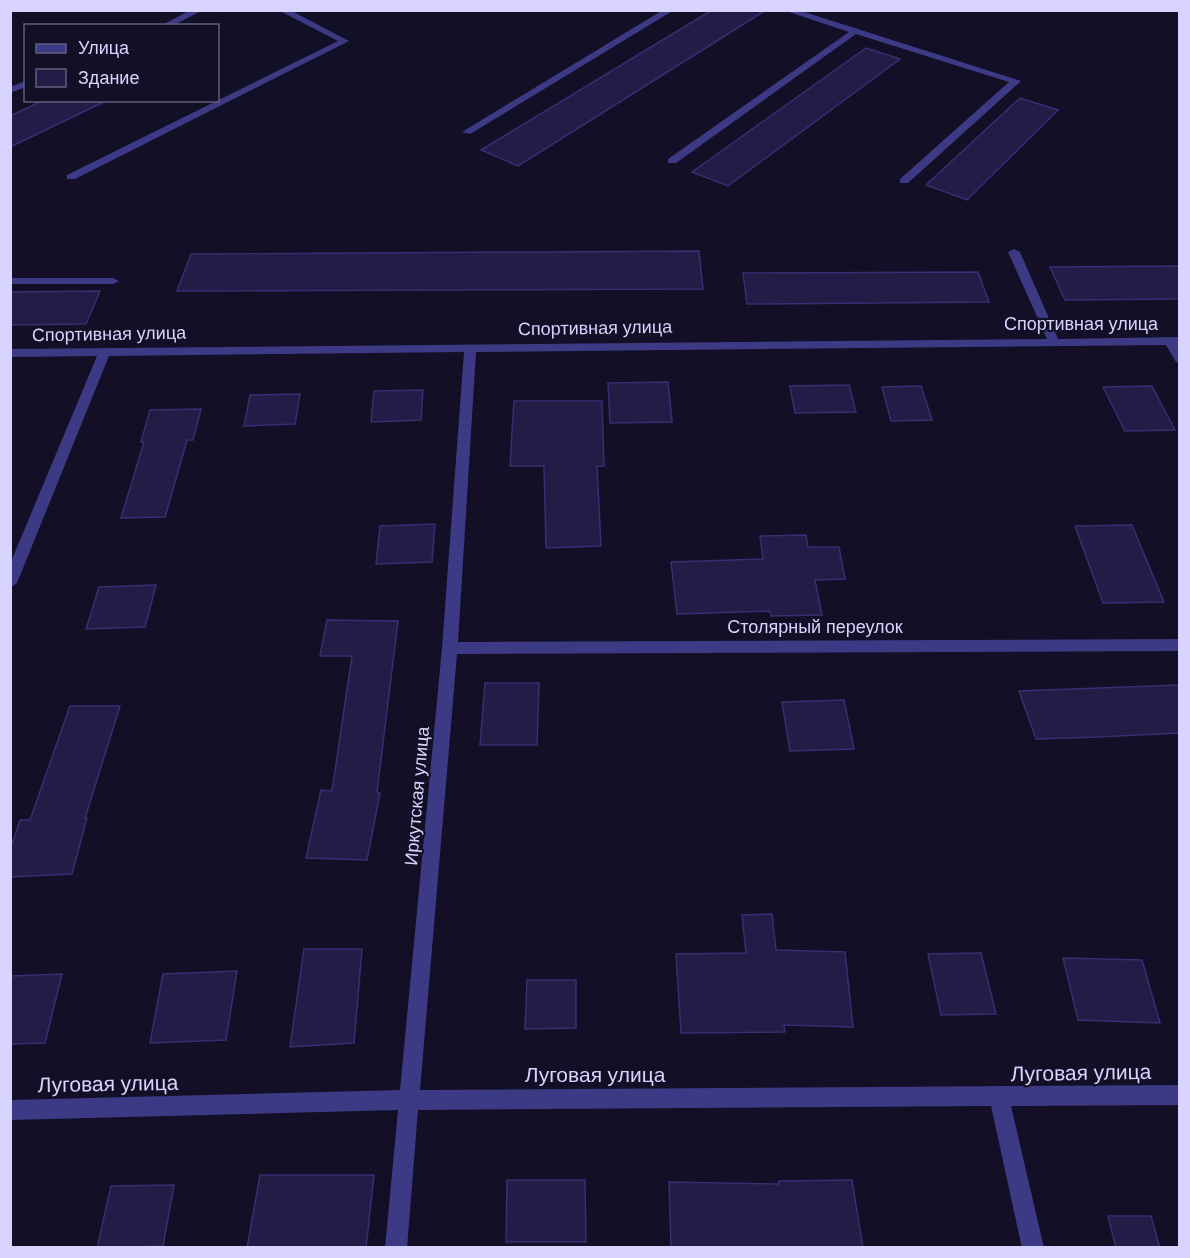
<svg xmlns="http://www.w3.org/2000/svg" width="1190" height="1258" font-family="'DM Sans',sans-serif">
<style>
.building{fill:#241b47;stroke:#3b2d73;stroke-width:1.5}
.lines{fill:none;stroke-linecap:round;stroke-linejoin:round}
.minor{fill:#3d3a85;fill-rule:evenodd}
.labels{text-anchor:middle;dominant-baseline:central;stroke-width:4.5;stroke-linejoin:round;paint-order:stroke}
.street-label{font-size:18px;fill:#d9d4ff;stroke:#130f26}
.near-street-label{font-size:21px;fill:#d9d4ff;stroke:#130f26}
</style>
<rect width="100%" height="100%" fill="#130f26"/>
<!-- building -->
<path class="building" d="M712,10H766L518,166L481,150Z
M866,48L900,59L728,186L692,172Z
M1020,98L1058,110L967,200L926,185Z
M44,100H108L10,147V116Z
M699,251L703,289L177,291L191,254Z
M1179,266V299L1065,300L1050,267Z
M978,272L989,302L747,304L743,273Z
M100,291L86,324L10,325V292Z
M668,382L672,422L610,423L608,383Z
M849,385L856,412L795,413L790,386Z
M921,386L932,420L891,421L882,387Z
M1152,386L1175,430L1125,431L1103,387Z
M423,390L421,420L371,422L374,391Z
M300,394L295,424L244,426L250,395Z
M514,401H602L604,466H597L601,546L546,548L544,466H510Z
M201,409L193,440H187L165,517L121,518L144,442H141L150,410Z
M435,524L432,562L376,564L380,526Z
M1132,525L1164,602L1103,603L1075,526Z
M806,535L808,547H839L845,579L815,580L822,615L771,616L770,611L677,614L671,562L763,559L760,536Z
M156,585L145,627L86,629L99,587Z
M327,620L398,621L377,792L380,793L367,860L306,858L321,790L332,791L352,656H320Z
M485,683H539L537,745H480Z
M1179,685V733L1098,737L1036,739L1019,691Z
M844,700L854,749L790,751L782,702Z
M70,706H120L85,818H87L72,874L10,877V850L20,820H30Z
M772,914L776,950L845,952L853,1027L784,1025L785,1032L681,1033L676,954L746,953L742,915Z
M304,949H362L354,1043L290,1047Z
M981,953L996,1014L941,1015L928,954Z
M1063,958L1142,960L1160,1023L1078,1020Z
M237,971L226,1040L150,1043L163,974Z
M62,974L45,1043L10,1044V976Z
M527,980H576V1028L525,1029Z
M260,1175H374L366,1248H247Z
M507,1180H585L586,1242H506Z
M852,1180L863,1248H671L669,1182L779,1184V1181Z
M174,1185L163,1246L97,1248L111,1186Z
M1108,1216H1151L1160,1248H1116Z"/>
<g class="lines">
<!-- minor -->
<path class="minor" d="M191,10H203L172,26H160Z
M278,10H290L349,41L75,179H67V175L338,41Z
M663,10H674L470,134L462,132Z
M783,10H798L1021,81L908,183H900V179L1009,82L856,34L676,163H668V159L849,32Z
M26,81V87L10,93V87Z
M1014,249L1020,252L1058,339L1180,337V363L1176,362L1166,345L476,352L458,642L1180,639V651L457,654L420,1090L1180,1085V1105L1011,1106L1044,1248H1022L991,1106L418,1110L407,1248H385L398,1110L10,1120V1100L400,1090L442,648L464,352L109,356L17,583L10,588V564L97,356L10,357V349L1047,339L1008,252Z
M10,278H113L119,281L113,284H10Z"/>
</g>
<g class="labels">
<!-- street labels -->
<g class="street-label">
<text x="1081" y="324">Спортивная улица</text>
<text transform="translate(595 328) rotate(-1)">Спортивная улица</text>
<text transform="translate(109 334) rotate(-1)">Спортивная улица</text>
<text x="815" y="627">Столярный переулок</text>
<text transform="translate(417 796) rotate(-85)">Иркутская улица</text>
</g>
<!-- near-street labels -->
<g class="near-street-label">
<text transform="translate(1081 1073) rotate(-1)">Луговая улица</text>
<text x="595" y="1075">Луговая улица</text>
<text transform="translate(108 1084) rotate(-1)">Луговая улица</text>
</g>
</g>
<!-- border -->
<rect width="1190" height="1258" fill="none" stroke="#d9d4ff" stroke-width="24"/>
<!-- legend -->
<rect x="24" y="24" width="195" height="78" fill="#130f26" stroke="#625e7d" stroke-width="1.5"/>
<rect x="36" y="44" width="30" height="9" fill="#3d3a85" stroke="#625e7d" stroke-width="1.5"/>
<text x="78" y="54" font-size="18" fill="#d9d4ff">Улица</text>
<rect x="36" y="69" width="30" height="18" fill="#241b47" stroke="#625e7d" stroke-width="1.5"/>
<text x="78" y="84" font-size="18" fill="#d9d4ff">Здание</text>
</svg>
